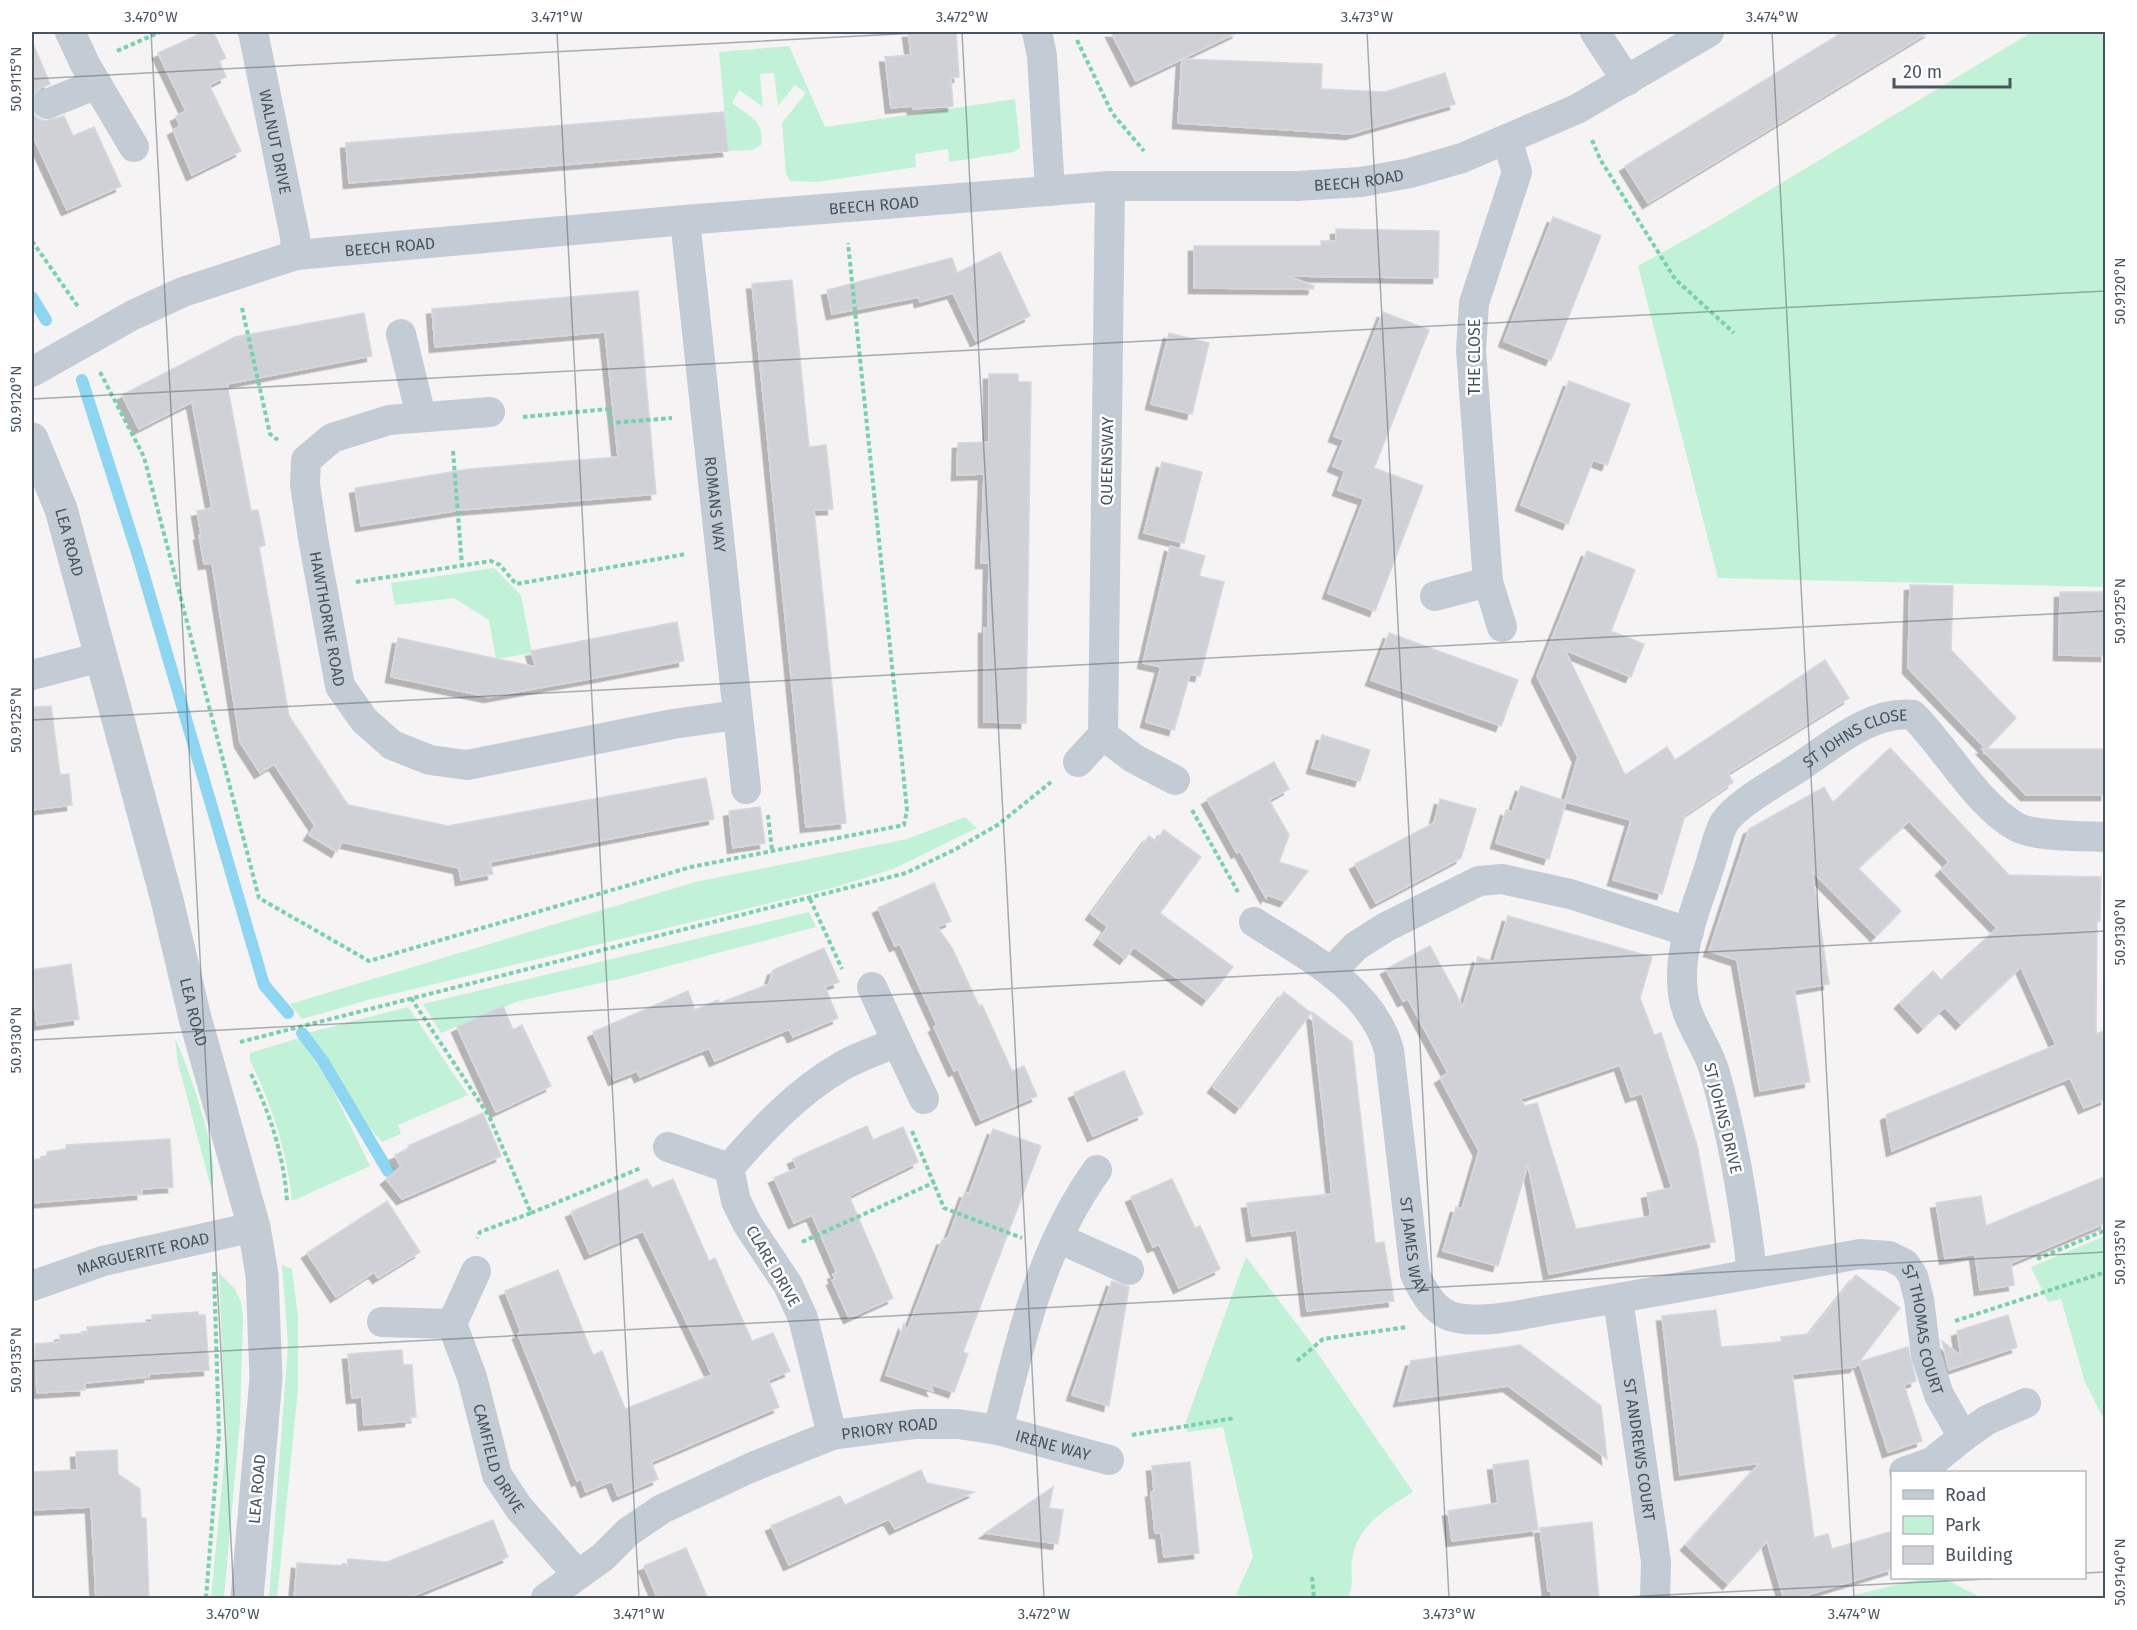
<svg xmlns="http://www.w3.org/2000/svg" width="2137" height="1630" font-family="'Fira Sans',sans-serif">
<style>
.green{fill:#c1f2d8}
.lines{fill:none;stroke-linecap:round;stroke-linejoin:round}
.stream{stroke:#8dd5f0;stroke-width:12}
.building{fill:#cfd1d7;stroke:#d7d8de;stroke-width:1.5;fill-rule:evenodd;filter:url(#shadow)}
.path{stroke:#77d2ac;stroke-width:4;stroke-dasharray:4.5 3;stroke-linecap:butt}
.minor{stroke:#c3ccd4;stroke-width:30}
.tertiary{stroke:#c3ccd4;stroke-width:33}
.ticks{fill:none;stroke:#495461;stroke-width:1.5;stroke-opacity:0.45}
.labels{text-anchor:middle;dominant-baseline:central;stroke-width:5;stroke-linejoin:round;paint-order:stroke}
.street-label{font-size:16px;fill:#495461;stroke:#fff}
.neatline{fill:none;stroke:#495461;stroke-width:2}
.ticks-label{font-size:15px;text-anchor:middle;fill:#495461}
</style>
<defs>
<filter id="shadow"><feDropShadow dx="-5.5" dy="5.5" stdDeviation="0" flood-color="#0004"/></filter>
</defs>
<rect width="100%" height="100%" fill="#f5f3f3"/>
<!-- green -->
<path class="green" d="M2032,32H2105V587L1718,578L1638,266L1715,223Z
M789,46L825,127L1015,99L1020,148L1014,152L949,162L948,149L915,154L916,167L818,182L790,181L786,174L782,123L806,93L795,85L778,106L774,73L760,74L763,107L739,90L732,103C748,115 766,122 761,145L752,150L728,151L719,52Z
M494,568L521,595L532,653L496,659L489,620L454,598L395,605L391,583Z
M965,817L977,828L893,869L836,887L368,1000L302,1019L290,1004L695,882L907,839Z
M809,912L816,927L623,978L519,1001L441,1033L423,1004Z
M408,1007L468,1095L398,1125L401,1134L382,1142C351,1110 337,1066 307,1033Z
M175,1038C187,1064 224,1165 211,1188L178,1063Z
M299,1038L327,1078L370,1166L292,1201C287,1150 272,1106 250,1060V1053Z
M2105,1236V1422L2085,1382L2061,1299L2048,1302L2031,1267Z
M1246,1257L1308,1339L1413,1492C1386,1509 1357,1525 1352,1560C1350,1574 1355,1583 1348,1597L1343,1598H1273L1236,1595L1253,1557L1223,1427L1187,1432L1186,1421Z
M282,1265L292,1269L298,1317V1389L277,1598H269L288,1345Z
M219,1273L235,1289L241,1302L243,1319L240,1420L224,1598H211L226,1443Z
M1924,1578H1943L1982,1598H1842Z"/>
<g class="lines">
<!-- stream -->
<path class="stream" d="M32,297L46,320
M82,380L140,562L264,985L288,1013
M302,1033L323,1061L388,1171"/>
</g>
<!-- building -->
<path class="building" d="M204,32H213L226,58L219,61L226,77L209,85L241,151L192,175L173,130L180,126L176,116L186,111L158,53Z
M908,32H956L959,77L951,78L953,106L913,109L912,106L891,108L885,57L911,55Z
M1111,32H1238L1182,59L1322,64L1321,89L1385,92L1445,73L1455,104L1351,134L1178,123L1182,59L1136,81Z
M1843,32H1929L1648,203L1625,166Z
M32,41L50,84L40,88L32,98Z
M32,111L37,118L45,121L64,116L73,136L94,127L121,186L67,210L32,134Z
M724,112L728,151L349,183L346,143Z
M1553,217L1601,236L1551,360L1504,341Z
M1336,229L1439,231L1438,278L1288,276L1314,286L1313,289L1194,288V246H1321V241H1336Z
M1000,252L1030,316L976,341L953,293L920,302L919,297L832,314L827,290L952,258L957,273Z
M792,280L809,447L826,445L833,509L814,510L846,823L806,827L752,284Z
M638,291L656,494L461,510L361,526L355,488L469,469L618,457L605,332L435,347L432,309Z
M1383,312L1429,330L1374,468L1423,486L1375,611L1328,593L1364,499L1338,490L1345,471L1333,466L1344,440L1334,436Z
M364,313L372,356L227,384L251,511L258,510L265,545L259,547L289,716L348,805L448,826L706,778L714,819L490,862L493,874L461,880L459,868L342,842L337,852L309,835L315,826L274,764L260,773L240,742L212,563L204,564L199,535L201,534L197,511L212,508L192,402L139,429L122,395L235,337Z
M1169,333L1209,343L1192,414L1151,404Z
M989,374H1018V382H1031L1026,723L984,722V628H988L989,563H981L984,474L957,475L958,443L989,442Z
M1569,381L1630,404L1607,465L1593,460L1568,524L1521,505Z
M1162,462L1202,472L1184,543L1144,533Z
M1170,546L1205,556L1199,576L1224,582L1200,676L1190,674L1174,730L1146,722L1161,667L1143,663Z
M1587,551L1635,570L1611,631L1644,644L1631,677L1565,650L1625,775L1667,747L1675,760L1825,660L1849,698L1728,773L1733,782L1685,815L1662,894L1613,880L1631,820L1566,802L1549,859L1496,843L1506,810L1512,812L1521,786L1565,801L1578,757L1537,676Z
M1910,585L1953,586L1951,650L2016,718L1986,749L1908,668Z
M2060,592H2106V656L2059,655Z
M677,622L684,661L589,679L489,697L391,677L398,638L536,667L531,651Z
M1389,633L1518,680L1501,726L1371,680Z
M51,706L60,775L69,774L72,805L32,810V707Z
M1322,735L1370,750L1360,781L1312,768Z
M1890,748L2009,875L2101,877L2100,921L2097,920L2096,1034L2106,1030V1099L2084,1108L2070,1078L1892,1151L1886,1115L2056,1045L2021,967L1961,1024L1945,1007L1923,1028L1900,1003L1933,971L1941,980L1997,928L1941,870L1949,862L1909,821L1858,868L1901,911L1876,936L1812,871L1829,984L1794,990L1810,1082L1760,1091L1737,960L1709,951L1749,829L1824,787L1833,803Z
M1982,749H2106V795H2026Z
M1274,762L1289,789L1269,800L1289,835L1279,862L1308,871L1285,901L1267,895L1266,898L1240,851L1237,853L1207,799Z
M1440,799L1476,809L1461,858L1376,903L1355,864L1434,823Z
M760,807L765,843L733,848L729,811Z
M1164,830L1201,857L1160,913L1233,967L1207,1000L1134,947L1125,959L1099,939L1108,927L1091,914L1149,836L1156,841Z
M934,883L951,921L937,927L952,948L979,1006L982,1005L1012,1071L1024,1066L1037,1096L981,1120L958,1069L954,1071L934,1027L937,1025L900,944L895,946L878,908Z
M1508,916L1652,957L1640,998L1654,1035L1661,1033L1697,1145L1715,1242L1549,1274L1528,1164L1498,1266L1443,1251L1456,1207L1462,1209L1479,1151L1440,1078L1448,1073L1408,999L1403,1001L1386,969L1430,946L1463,1007L1478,957L1494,962ZM1620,1065L1631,1097L1642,1093L1672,1188L1647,1193L1651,1216L1576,1229L1537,1103L1525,1106L1520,1099Z
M824,948L839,982L825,987L838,1018L793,1037L789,1029L715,1061L709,1048L640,1077L637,1071L614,1080L593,1032L688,991L695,1010L718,1000L720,1003L769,984L773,970Z
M71,964L79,1019L37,1025L32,970Z
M1284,992L1311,1013L1240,1108L1213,1087Z
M503,1006L513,1030L522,1025L551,1086L496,1112L457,1027Z
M1312,1012L1352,1042L1375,1243L1384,1242L1394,1301L1307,1311L1297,1230L1252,1236L1247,1203L1332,1194Z
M1124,1071L1143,1114L1093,1136L1074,1093Z
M483,1113L501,1156L402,1199L386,1179L401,1167L395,1155L409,1149L408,1146Z
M867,1126L873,1140L903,1127L918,1162L849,1196L893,1298L849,1318L832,1280L835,1279L833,1274L837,1273L812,1215L794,1223L774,1178L797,1168L793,1159Z
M993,1129L1041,1146L963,1352L968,1354L954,1392L930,1384L933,1391L886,1375L904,1324L907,1331L942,1240L948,1238L965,1192L969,1194Z
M170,1139L173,1187L142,1189V1194L32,1203V1160L47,1158V1152L66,1149V1145Z
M2106,1176V1223L2011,1263L2014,1285L1980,1290L1975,1254L1945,1259L1936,1203L1981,1196L1986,1226Z
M647,1179L652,1188L673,1179L709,1261L715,1258L752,1341L773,1333L790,1371L768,1380L779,1407L651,1462L658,1479L618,1496L612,1481L586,1492L581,1479L577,1481L560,1438L518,1334L521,1332L505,1291L558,1270L593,1355L602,1351L625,1409L712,1375L643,1231L590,1254L571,1212Z
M1172,1179L1195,1228L1200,1226L1220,1269L1179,1288L1159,1244L1153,1247L1131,1197Z
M387,1201L420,1252L378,1278L374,1272L336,1297L307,1253Z
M1856,1275L1900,1308L1855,1367L1792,1374L1814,1538L1828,1534L1832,1549L1893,1531V1569L1794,1599H1784L1767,1541L1728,1584L1686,1545L1760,1463L1680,1475L1662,1316L1716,1310L1721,1347L1782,1342L1781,1337L1809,1334Z
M1112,1281L1129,1287L1109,1406L1072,1395Z
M198,1312V1315H205L209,1370L149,1374V1377L85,1383V1390L37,1393L35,1344L60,1342V1335L88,1333L87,1327L152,1322V1315Z
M2008,1315L2017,1347L1949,1370L1942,1341L1961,1356L1957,1331Z
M1520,1345L1601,1406L1607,1459L1508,1386L1399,1401L1411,1361Z
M1908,1347L1916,1381L1904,1385L1922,1441L1888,1452L1859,1362Z
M402,1350L403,1365H412L416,1417H410V1421L364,1425L362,1397L352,1398L348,1354Z
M117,1450L118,1474L140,1489L141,1518H146L149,1599H96L91,1507L32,1510V1472L77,1470L76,1452Z
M1528,1460L1538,1530L1452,1541L1448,1511L1498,1503L1493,1465Z
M1190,1462L1199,1553L1164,1557L1161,1533H1155L1151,1492L1154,1491L1152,1466Z
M921,1470L927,1483L974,1492L895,1529L889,1519L789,1565L771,1526L840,1496L845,1505Z
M1053,1487L1049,1508L1063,1510L1058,1544L985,1533Z
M493,1520L508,1557L405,1599H294L297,1563L347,1566L348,1559L387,1562Z
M1592,1522L1599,1599H1552L1551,1590L1548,1591L1540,1528Z
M686,1548L708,1599H658L644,1566Z"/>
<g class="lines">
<!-- path -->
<path class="path" d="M1077,40L1112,113L1144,151
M117,51L160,32
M1592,140L1600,159L1675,279L1734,333
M32,241L79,308
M242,308L270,434L278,440
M100,372L144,457L259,898L369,961L691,867L904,825L907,810L848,243
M523,417L608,409L611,423L672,418
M453,451L462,566
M356,582L491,561L500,565L516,584L686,554
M1192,810L1238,892
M768,815L772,850
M810,899L842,969
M411,998L489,1116L531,1213L480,1232L477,1238
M240,1042L906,873L956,849L999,824L1051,782
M251,1074C270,1114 284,1156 287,1201
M912,1131L944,1208L1022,1238
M531,1213L641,1168
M802,1242L935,1182
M2037,1259L2106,1230
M1955,1321L2106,1272
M1297,1361L1323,1339L1407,1327
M1132,1435L1235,1418
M1312,1577L1314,1598
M206,1598L219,1435L214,1272"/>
<!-- minor -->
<g class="minor">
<path d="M70,32L86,66L134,147"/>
<path id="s1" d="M253,32L295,237L296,255"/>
<path d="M1037,32L1042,56L1050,191"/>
<path d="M1595,32L1627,81"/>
<path d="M47,104L97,84"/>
<path d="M1110,186L1103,735L1133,758L1175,780"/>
<path id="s2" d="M685,220L746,789"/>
<path d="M401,334L421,416"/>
<path id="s3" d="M32,372L133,315L183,292L296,255L685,220L1110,186H1297L1361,182L1410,173L1462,158L1577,109L1709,32"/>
<path id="s4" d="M490,412L389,420L332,438L306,460L305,484L313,538L340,686L364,720L392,745L430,760L467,765L673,724L737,715"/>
<path d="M1488,582L1502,627"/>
<path d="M1435,596L1488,582L1471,350L1474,303L1517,172L1507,140"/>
<path d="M32,675L101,657"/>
<path d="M1078,762L1103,735"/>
<path id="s5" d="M1254,922C1305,955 1371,987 1389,1050L1415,1274C1423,1292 1435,1314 1457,1318C1491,1324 1531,1312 1565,1307C1664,1291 1762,1272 1860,1254L1889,1256L1905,1264L1913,1276L1919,1299L1926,1355L1939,1395L1963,1437L1932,1462L1904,1472"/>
<path d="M1332,971L1356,946L1386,927L1479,881L1502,879L1570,894L1689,932"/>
<path d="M897,1042L924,1099"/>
<path d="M668,1147L729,1168"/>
<path d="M1058,1238L1129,1270"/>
<path id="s6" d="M476,1271L452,1324L472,1377L497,1475L519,1508L577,1574"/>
<path id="s7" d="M1752,1274C1745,1207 1733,1138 1715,1073C1708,1046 1686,1022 1683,993C1677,948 1698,904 1711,862C1715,850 1718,833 1724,823C1738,802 1779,781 1801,766C1832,745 1872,710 1913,715C1946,748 1975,802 2015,826C2032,837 2084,836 2106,837"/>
<path id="s8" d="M32,1286L103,1261L254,1227"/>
<path id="s9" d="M1618,1299L1656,1562L1655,1598"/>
<path d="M382,1322L452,1324"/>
<path id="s10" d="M998,1430L1109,1460"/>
<path d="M832,1435L803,1318L788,1285L748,1225L736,1201L729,1168C763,1129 797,1092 842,1066C859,1056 879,1050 897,1042L872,987"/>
<path d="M1963,1437L1987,1420L2026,1403"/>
<path id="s11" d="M546,1598L603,1557L628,1532L662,1509L750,1468L832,1435L916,1424H958L998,1430C1021,1339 1041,1248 1097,1170"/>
</g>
<!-- tertiary -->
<path class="tertiary" id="s12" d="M32,439L61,509L167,900L195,1018L254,1227L262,1275L266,1378L247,1598"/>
</g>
<!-- ticks -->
<path class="ticks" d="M151,32L234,1598M557,32L639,1598M962,32L1044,1598M1367,32L1449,1598M1772,32L1854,1598M32,79L937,32M32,399L2106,291M32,720L2106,611M32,1040L2106,931M32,1361L2106,1252M2084,1573L2106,1572M1605,1598L2006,1578"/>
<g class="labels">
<!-- street labels -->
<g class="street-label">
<text stroke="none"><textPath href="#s1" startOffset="112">WALNUT DRIVE</textPath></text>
<text stroke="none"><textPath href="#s3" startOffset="1356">BEECH ROAD</textPath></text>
<text stroke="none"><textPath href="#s3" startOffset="870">BEECH ROAD</textPath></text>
<text stroke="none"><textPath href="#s3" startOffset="384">BEECH ROAD</textPath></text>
<text transform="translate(1474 357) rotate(-90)">THE CLOSE</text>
<text transform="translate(1107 461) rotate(-89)">QUEENSWAY</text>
<text stroke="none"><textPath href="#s2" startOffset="286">ROMANS WAY</textPath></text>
<text stroke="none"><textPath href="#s12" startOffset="110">LEA ROAD</textPath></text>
<text stroke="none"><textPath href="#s4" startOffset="356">HAWTHORNE ROAD</textPath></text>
<text stroke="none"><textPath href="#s7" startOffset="626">ST JOHNS CLOSE</textPath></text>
<text stroke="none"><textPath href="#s12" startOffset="596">LEA ROAD</textPath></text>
<text transform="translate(1723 1118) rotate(76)">ST JOHNS DRIVE</text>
<text stroke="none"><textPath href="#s5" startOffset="388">ST JAMES WAY</textPath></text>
<text stroke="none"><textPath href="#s8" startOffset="116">MARGUERITE ROAD</textPath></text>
<text transform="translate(773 1266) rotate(60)">CLARE DRIVE</text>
<text stroke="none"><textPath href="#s5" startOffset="1004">ST THOMAS COURT</textPath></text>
<text stroke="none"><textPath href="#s11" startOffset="390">PRIORY ROAD</textPath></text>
<text stroke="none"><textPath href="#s10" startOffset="57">IRENE WAY</textPath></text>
<text stroke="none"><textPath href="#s9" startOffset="152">ST ANDREWS COURT</textPath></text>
<text stroke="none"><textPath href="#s6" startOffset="201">CAMFIELD DRIVE</textPath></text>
<text transform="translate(257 1489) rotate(-85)">LEA ROAD</text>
</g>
</g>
<!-- border -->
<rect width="2137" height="1630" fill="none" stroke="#ffffff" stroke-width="66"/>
<!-- legend -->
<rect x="1891" y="1471" width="195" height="108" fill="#ffffff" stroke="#b6bbc0" stroke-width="1.5"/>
<rect x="1903" y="1490" width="30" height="9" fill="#c3ccd4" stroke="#b6bbc0" stroke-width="1.5"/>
<text x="1945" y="1501" font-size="18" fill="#495461">Road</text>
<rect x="1903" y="1516" width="30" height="18" fill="#c1f2d8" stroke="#b6bbc0" stroke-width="1.5"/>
<text x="1945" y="1531" font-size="18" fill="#495461">Park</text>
<rect x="1903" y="1546" width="30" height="18" fill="#cfd1d7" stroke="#b6bbc0" stroke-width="1.5"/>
<text x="1945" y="1561" font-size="18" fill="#495461">Building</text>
<!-- scale -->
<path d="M1894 78v9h116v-9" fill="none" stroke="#495461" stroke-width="3"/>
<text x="1903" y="78" font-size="18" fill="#495461" stroke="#ffffff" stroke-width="4.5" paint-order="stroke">20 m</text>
<rect x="33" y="33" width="2071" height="1564" class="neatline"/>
<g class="ticks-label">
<text x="151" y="22">3.470°W</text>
<text x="557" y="22">3.471°W</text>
<text x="962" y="22">3.472°W</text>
<text x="1367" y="22">3.473°W</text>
<text x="1772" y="22">3.474°W</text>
<text transform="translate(16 79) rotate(-90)" y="5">50.9115°N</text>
<text transform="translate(2120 291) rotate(-90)" y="5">50.9120°N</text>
<text transform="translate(16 399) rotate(-90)" y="5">50.9120°N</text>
<text transform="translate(2120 611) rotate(-90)" y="5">50.9125°N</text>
<text transform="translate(16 720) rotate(-90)" y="5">50.9125°N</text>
<text transform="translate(2120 932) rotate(-90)" y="5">50.9130°N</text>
<text transform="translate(16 1040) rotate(-90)" y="5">50.9130°N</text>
<text transform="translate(2120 1252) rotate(-90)" y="5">50.9135°N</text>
<text transform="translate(16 1360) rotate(-90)" y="5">50.9135°N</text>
<text transform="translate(2120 1572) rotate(-90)" y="5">50.9140°N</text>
<text x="233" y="1619">3.470°W</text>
<text x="639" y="1619">3.471°W</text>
<text x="1044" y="1619">3.472°W</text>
<text x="1449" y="1619">3.473°W</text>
<text x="1854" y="1619">3.474°W</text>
</g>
</svg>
